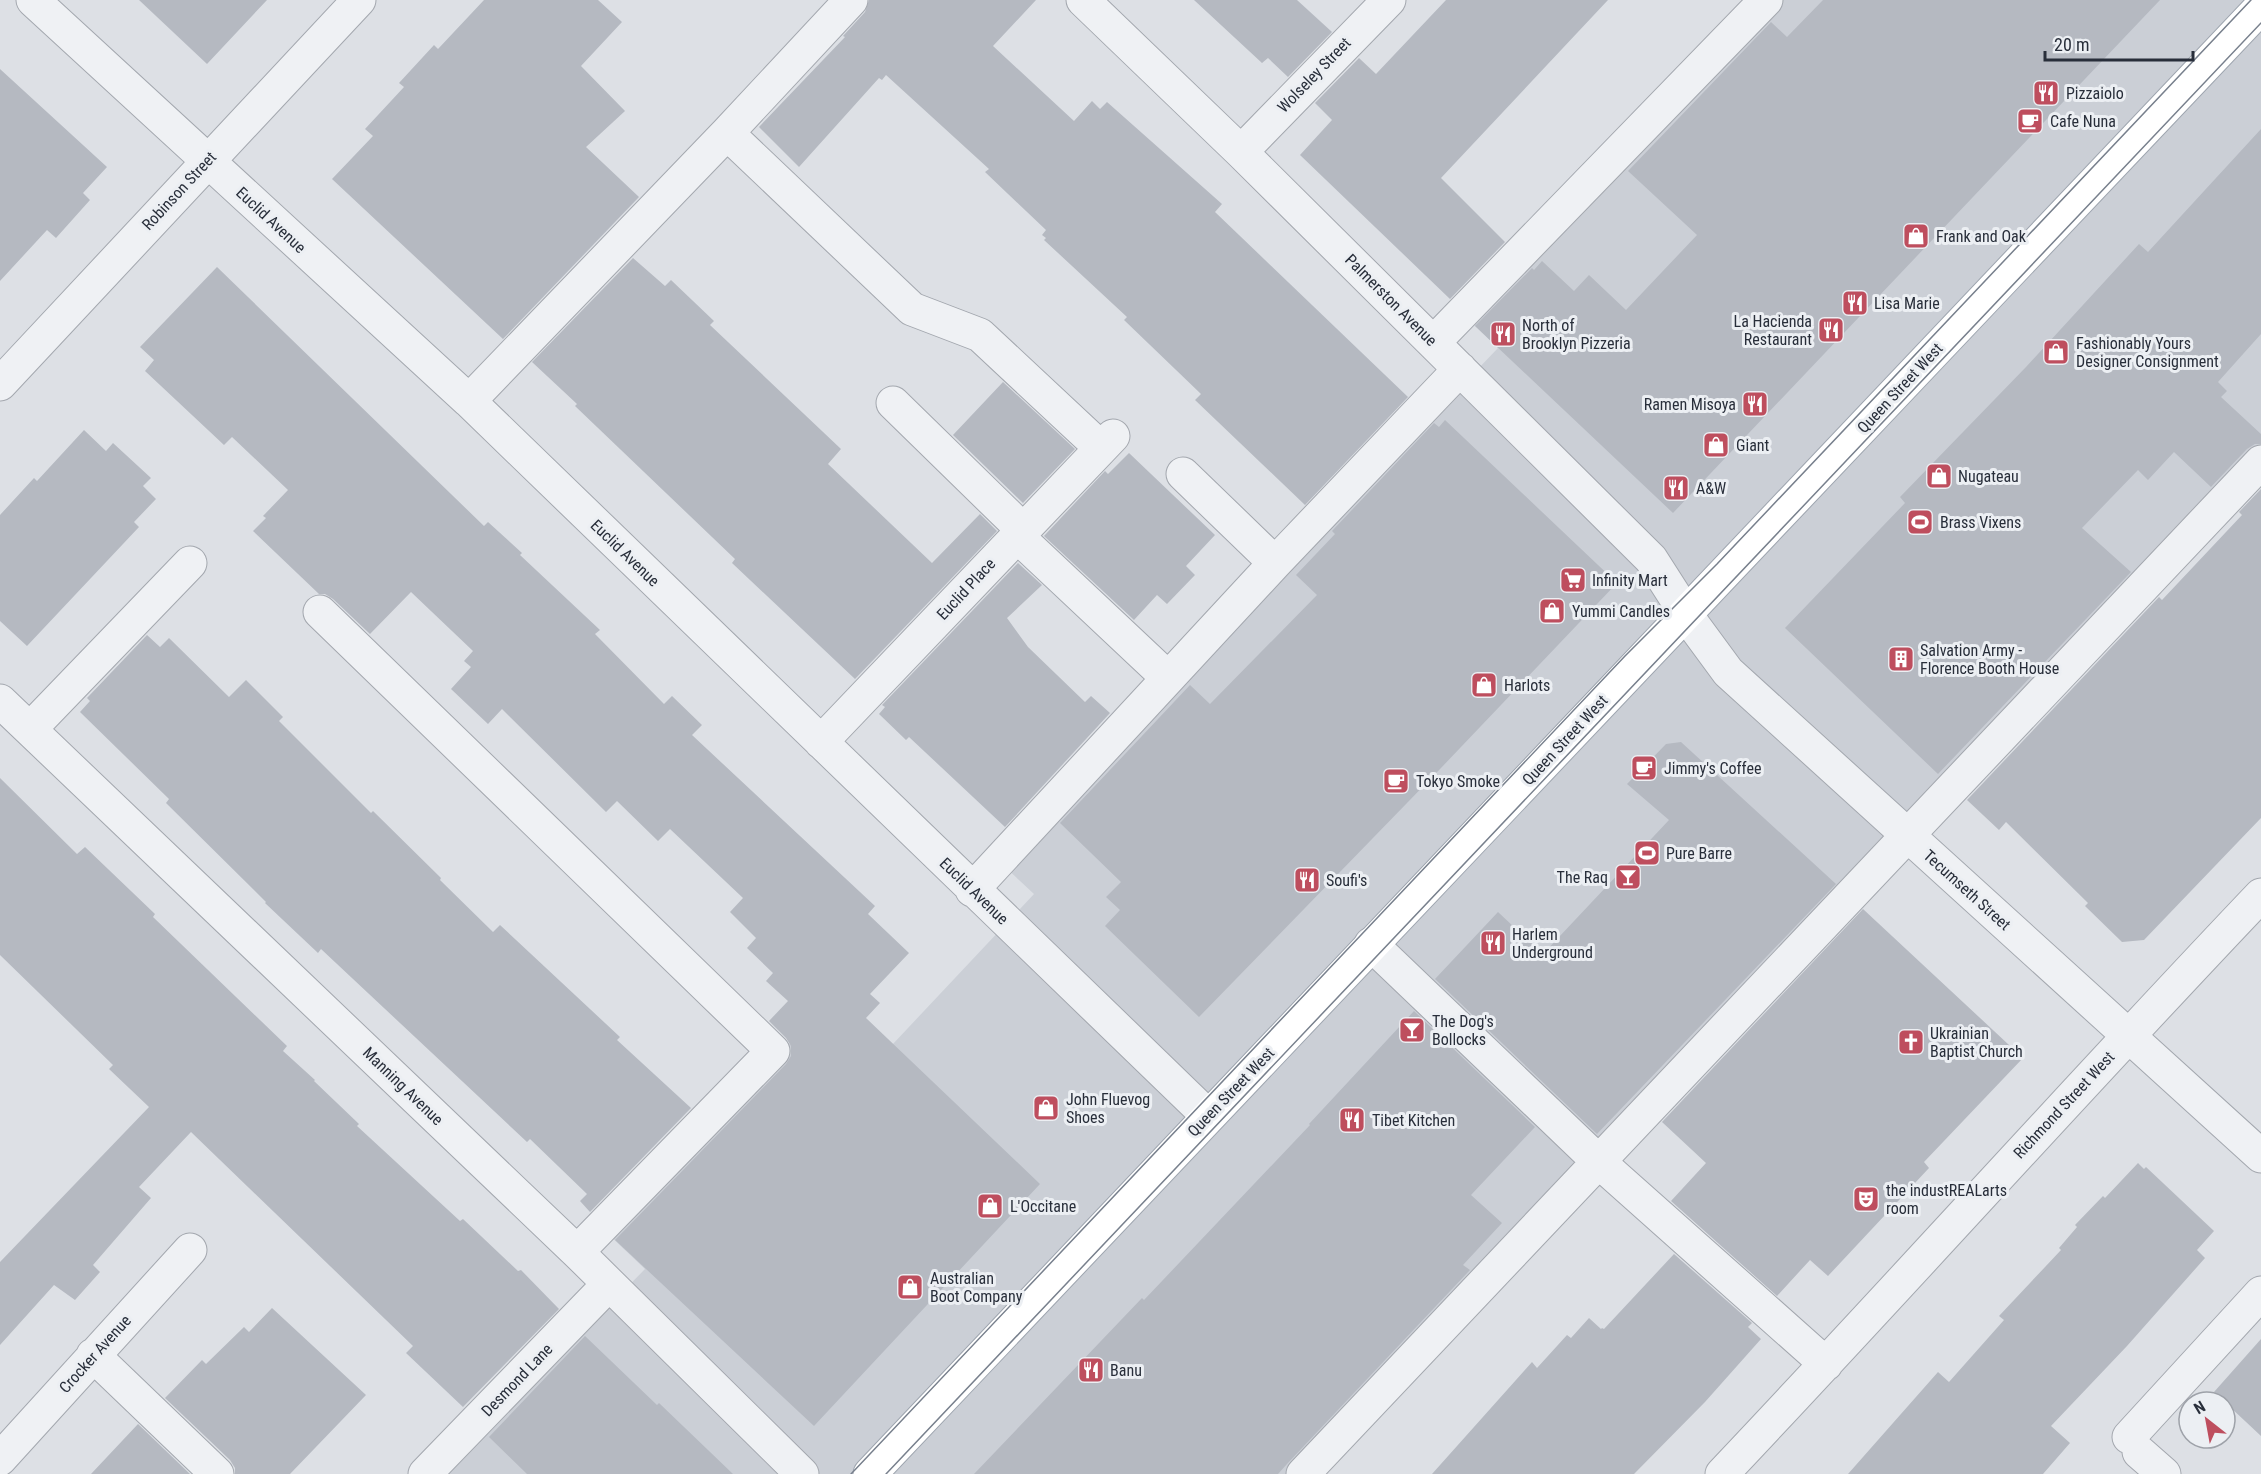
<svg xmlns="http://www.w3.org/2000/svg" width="2261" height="1474" font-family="'Roboto Condensed',sans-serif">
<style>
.built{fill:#cbcfd6}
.building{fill:#b5b9c1}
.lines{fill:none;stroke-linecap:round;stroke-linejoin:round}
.minor-casing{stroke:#a3a7ae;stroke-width:35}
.major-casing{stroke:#9ea5af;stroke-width:35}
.minor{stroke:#eff1f4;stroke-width:33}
.major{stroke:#fff;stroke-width:33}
.tram{stroke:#78808d;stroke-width:1.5}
.labels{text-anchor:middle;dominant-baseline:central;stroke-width:6;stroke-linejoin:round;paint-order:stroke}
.street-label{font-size:16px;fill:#282e3a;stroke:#eceff3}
.poi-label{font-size:16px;fill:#282e3a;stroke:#eceff3;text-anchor:start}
</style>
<rect width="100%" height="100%" fill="#dde0e5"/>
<!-- built -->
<path class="built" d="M1779,0H2261V475L1316,1474H444L645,1269L605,1231L784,1039L845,1095L1034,894L1003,865L1498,348L1469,320Z"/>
<!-- building -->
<path class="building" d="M139,0H267L207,64Z
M484,0H598L622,22L581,66L625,111L586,147L639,197L503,339L332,179L373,136L365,129L404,87L399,83L434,45L438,49Z
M869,0H1036L993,46L1074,121L1092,101L1100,109L1107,102L1222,204L1215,212L1408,397L1305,505L1195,400L1201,394L1124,320L1127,317L1044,240L1046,238L1042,235L1046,230L985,172L989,169L886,75L882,80L879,78L799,167L759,127L845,37L843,36L865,12Z
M1194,0H1297L1332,32L1288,77L1268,58L1262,63Z
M1446,0H1608L1441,178L1505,242L1450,299L1300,155L1332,120L1315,103L1359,58L1376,74Z
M1823,0H2160L1673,513L1475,326L1532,268L1534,270L1542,261L1574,291L1589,275L1626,310L1697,235L1628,171L1771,22L1787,37Z
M0,69L107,167L83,193L90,200L56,238L47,230L0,281Z
M2261,129V334L2218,382L2227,391L2221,397L2261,434V444H2255L2247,449L2211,487L2174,452L2148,480L2138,470L2082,528L2131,572L1938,774L1785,628L1905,503L1900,497L2026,367L2139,244L2148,252Z
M633,258L665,286L671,280L714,321L710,325L841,449L828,464L932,563L980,514L997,531L855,679L732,563L735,559L575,406L577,404L532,362Z
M217,267L484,526L488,522L522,553L520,555L600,630L595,634L664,704L672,696L702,725L692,735L875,906L868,914L909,953L870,994L880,1003L866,1018L1040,1184L814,1426L615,1240L786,1064L791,1056V1046L786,1038L769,1021L788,1001L766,981L773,973L747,948L756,938L730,912L743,898L670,829L658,841L617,801L606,812L502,709L488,724L451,689L471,667L464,661L473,651L411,592L370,634L333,599L325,594H319L253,531L266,518L263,516L288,490L232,437L224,445L145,371L154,360L140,347Z
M1003,382L1075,449L1023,503L953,435Z
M1445,420L1617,583L1441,768L1199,1017L1105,926L1120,910L1106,897L1121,882L1060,823L1190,685L1210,704L1317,595L1296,575L1335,534L1332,531L1434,423L1439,427Z
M84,430L106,451L113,443L151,478L143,486L156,499L134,522L139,527L27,646L0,621V515L34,478L37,481Z
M1129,453L1215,535L1186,566L1195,575L1167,604L1157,595L1134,620L1044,536L1105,471L1108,474Z
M2261,489V818L2144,940L2122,942L2085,906L2088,903L2006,822L1999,830L1967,800L2159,597L2162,600L2242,515L2239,512Z
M1018,563L1042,585L1007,618L1028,647L1085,702L1091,696L1110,713L1005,827L909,737L906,740L879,714L885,707L882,705Z
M147,635L160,647L169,638L229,697L246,680L283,717L279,721L371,813L373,811L441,878L440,880L493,932L500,925L620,1037L617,1040L691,1108L590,1212L580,1201L587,1194L530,1139L527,1142L321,949L318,953L265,903L266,902L166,803L169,799L80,712L90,701L87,698Z
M1681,742L1836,884L1597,1134L1435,979L1498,912L1543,954L1669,820L1627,784L1666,744Z
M0,778L77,854L85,847L155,914L153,917L287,1046L283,1051L315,1080L314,1081L359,1124L357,1126L460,1221L463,1219L518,1271L521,1270L559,1309L463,1407L406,1353L413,1346L191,1132L139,1187L151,1198L93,1265L100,1272L75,1300L54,1285L0,1345V1262L149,1107L109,1069L113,1065L0,955Z
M1863,909L2023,1058L1924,1162L1929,1168L1828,1276L1810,1260L1777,1296L1671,1201L1706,1163L1662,1122Z
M1414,1011L1535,1127L1471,1195L1502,1223L1463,1265L1470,1270L1287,1464L1278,1474H974L1142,1298L1144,1300L1310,1125L1309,1124Z
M2138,1163L2144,1169L2146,1167L2214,1231L2197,1250L2205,1258L2127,1346L2051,1426L2070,1443L2043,1474H1848L1938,1372L1949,1382L2004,1320L1999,1316L2061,1250L2059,1248L2077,1227L2075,1225L2103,1196L2105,1198Z
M1674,1254L1752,1323L1748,1327L1761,1339L1705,1402L1634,1474H1432L1532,1362L1537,1368L1567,1335L1571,1338L1589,1318L1601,1329L1602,1328L1604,1329Z
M272,1308L366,1395L290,1474H235V1468L230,1460L165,1398L202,1360L206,1364L244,1327L249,1332Z
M585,1336L657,1405L659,1403L733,1474H527L489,1437Z
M2261,1339V1436L2214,1392Z
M138,1424L190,1474H91Z"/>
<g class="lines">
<defs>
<path id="minor" d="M33,0L469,401L1208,1116
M1083,0L1241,152L1651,559L1692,623L1728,672L2261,1156
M727,133L912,309L980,335L1101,448
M1241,152L1389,0
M1434,342L1766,0
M0,384L359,0
M469,401L727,133L851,0
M893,403L1022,529
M1183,474L1275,563
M1017,536L1168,678
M320,612L773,1051L577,1252
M0,701L577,1252L802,1474
M30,729L190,563
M821,742L1113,436
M972,890L1275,563L1460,369
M1371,944L1599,1162L1826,1364
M93,1355L217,1474
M2129,1437L2261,1293
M2139,1452L2164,1474
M0,1459L190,1250
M425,1474L608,1285
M1303,1474L2261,462
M1722,1474C1903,1283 2079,1086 2261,895"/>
<path id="major" d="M870,1474L2261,7"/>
</defs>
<!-- minor casing -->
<use href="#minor" class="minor-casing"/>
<!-- major casing -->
<use href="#major" class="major-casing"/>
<!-- minor -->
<use href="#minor" class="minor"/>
<!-- major -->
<use href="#major" class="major"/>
<!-- tram -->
<path class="tram" d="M851,1474L1625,656L1717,564L2251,0
M886,1474L2261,23"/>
</g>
<!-- icons -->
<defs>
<symbol id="restaurant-square" viewBox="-11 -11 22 22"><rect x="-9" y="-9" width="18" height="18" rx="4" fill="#be4e5e" stroke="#eceff3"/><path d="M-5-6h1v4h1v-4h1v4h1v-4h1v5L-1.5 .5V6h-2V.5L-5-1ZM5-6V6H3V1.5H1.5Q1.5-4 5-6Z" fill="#fff"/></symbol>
<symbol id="cafe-square" viewBox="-11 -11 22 22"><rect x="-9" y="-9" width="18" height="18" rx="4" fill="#be4e5e" stroke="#eceff3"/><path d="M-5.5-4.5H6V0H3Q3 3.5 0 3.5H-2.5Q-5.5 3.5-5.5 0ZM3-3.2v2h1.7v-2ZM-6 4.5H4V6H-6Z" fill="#fff"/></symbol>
<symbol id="shop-square" viewBox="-11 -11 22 22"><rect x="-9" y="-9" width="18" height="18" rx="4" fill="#be4e5e" stroke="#eceff3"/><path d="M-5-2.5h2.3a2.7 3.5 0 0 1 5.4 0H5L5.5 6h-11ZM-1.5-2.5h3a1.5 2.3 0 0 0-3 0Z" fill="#fff"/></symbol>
<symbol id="stadium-square" viewBox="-11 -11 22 22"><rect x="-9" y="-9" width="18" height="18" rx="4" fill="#be4e5e" stroke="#eceff3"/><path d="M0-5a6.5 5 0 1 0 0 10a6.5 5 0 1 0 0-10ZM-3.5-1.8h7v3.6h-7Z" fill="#fff"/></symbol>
<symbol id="supermarket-square" viewBox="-11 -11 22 22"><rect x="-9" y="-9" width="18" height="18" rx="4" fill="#be4e5e" stroke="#eceff3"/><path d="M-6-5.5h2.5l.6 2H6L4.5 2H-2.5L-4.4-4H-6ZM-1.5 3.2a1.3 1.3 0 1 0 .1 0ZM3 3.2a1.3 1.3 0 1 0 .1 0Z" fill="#fff"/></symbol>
<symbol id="building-square" viewBox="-11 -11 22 22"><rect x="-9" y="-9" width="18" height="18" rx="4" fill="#be4e5e" stroke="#eceff3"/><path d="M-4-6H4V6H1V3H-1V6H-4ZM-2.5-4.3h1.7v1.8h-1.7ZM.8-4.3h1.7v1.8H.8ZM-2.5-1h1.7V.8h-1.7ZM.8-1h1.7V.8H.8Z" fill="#fff"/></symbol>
<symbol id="bar-square" viewBox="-11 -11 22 22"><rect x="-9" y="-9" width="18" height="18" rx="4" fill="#be4e5e" stroke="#eceff3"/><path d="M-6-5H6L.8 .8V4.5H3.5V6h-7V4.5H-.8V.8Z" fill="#fff"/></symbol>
<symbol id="church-square" viewBox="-11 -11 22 22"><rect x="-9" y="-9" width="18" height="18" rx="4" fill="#be4e5e" stroke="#eceff3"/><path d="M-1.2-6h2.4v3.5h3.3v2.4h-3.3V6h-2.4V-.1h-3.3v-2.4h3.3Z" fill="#fff"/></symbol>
<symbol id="theatre-square" viewBox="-11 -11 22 22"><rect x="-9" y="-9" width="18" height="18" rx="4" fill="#be4e5e" stroke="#eceff3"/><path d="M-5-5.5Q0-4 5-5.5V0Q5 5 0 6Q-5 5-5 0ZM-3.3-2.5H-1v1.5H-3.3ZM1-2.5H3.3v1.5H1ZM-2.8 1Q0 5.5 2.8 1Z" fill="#fff"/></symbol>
</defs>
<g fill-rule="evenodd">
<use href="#restaurant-square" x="2031" y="78" width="30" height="30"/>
<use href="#cafe-square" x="2015" y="106" width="30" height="30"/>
<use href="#shop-square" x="1901" y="221" width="30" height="30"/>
<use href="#restaurant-square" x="1840" y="288" width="30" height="30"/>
<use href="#restaurant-square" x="1816" y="315" width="30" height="30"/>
<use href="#restaurant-square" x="1488" y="319" width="30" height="30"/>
<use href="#shop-square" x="2041" y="337" width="30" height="30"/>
<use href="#restaurant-square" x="1740" y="389" width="30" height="30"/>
<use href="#shop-square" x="1701" y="430" width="30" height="30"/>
<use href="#shop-square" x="1924" y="461" width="30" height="30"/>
<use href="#restaurant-square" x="1661" y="473" width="30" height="30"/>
<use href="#stadium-square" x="1905" y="507" width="30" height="30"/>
<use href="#supermarket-square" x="1558" y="565" width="30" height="30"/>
<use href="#shop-square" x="1537" y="596" width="30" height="30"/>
<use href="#building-square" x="1886" y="644" width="30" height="30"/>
<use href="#shop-square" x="1469" y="670" width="30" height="30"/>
<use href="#cafe-square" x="1629" y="753" width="30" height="30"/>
<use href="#cafe-square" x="1381" y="766" width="30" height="30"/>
<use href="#stadium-square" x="1632" y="838" width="30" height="30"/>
<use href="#bar-square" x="1613" y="862" width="30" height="30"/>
<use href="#restaurant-square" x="1292" y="865" width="30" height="30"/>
<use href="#restaurant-square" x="1478" y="928" width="30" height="30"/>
<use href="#bar-square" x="1397" y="1015" width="30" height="30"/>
<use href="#church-square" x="1896" y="1027" width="30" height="30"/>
<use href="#shop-square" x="1031" y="1093" width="30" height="30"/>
<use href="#restaurant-square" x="1337" y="1105" width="30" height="30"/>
<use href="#theatre-square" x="1851" y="1184" width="30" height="30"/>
<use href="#shop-square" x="975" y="1191" width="30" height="30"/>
<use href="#shop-square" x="895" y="1272" width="30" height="30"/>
<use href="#restaurant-square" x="1076" y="1355" width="30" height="30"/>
</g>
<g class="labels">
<!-- street labels -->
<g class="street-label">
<text transform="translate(1314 75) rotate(-46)">Wolseley Street</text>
<text transform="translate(179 191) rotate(-47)">Robinson Street</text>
<text transform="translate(271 220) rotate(43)">Euclid Avenue</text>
<text transform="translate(1391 300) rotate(45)">Palmerston Avenue</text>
<text transform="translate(1900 388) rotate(-47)">Queen Street West</text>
<text transform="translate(625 553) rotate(44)">Euclid Avenue</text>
<text transform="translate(966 589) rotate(-47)">Euclid Place</text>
<text transform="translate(1565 740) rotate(-47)">Queen Street West</text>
<text transform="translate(1967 890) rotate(42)">Tecumseth Street</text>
<text transform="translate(974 891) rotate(44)">Euclid Avenue</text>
<text transform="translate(403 1086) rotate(44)">Manning Avenue</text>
<text transform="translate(1231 1092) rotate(-46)">Queen Street West</text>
<text transform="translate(2064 1105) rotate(-47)">Richmond Street West</text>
<text transform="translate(95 1354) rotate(-48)">Crocker Avenue</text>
<text transform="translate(517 1380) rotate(-46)">Desmond Lane</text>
</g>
<!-- poi labels -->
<g class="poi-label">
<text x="2066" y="93">Pizzaiolo</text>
<text x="2050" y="121">Cafe Nuna</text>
<text x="1936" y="236">Frank and Oak</text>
<text x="1874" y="303">Lisa Marie</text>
<text x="1812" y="321" text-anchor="end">La Hacienda<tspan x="1812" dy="18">Restaurant</tspan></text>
<text x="1522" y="325">North of<tspan x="1522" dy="18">Brooklyn Pizzeria</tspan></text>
<text x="2076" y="343">Fashionably Yours<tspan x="2076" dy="18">Designer Consignment</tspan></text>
<text x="1736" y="404" text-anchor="end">Ramen Misoya</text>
<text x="1736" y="445">Giant</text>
<text x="1958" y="476">Nugateau</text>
<text x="1696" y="488">A&amp;W</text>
<text x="1940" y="522">Brass Vixens</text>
<text x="1592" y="580">Infinity Mart</text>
<text x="1572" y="611">Yummi Candles</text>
<text x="1920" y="650">Salvation Army -<tspan x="1920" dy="18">Florence Booth House</tspan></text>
<text x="1504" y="685">Harlots</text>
<text x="1664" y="768">Jimmy's Coffee</text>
<text x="1416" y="781">Tokyo Smoke</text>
<text x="1666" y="853">Pure Barre</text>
<text x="1608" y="877" text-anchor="end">The Raq</text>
<text x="1326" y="880">Soufi's</text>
<text x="1512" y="934">Harlem<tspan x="1512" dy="18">Underground</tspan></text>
<text x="1432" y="1021">The Dog's<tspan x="1432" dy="18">Bollocks</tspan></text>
<text x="1930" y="1033">Ukrainian<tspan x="1930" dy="18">Baptist Church</tspan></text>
<text x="1066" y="1099">John Fluevog<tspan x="1066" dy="18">Shoes</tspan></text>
<text x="1372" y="1120">Tibet Kitchen</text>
<text x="1886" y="1190">the industREALarts<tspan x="1886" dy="18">room</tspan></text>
<text x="1010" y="1206">L'Occitane</text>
<text x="930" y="1278">Australian<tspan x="930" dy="18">Boot Company</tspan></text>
<text x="1110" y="1370">Banu</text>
</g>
</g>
<!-- north arrow -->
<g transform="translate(2207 1420) rotate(329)"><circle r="28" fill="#eceff3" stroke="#9ea2a9" stroke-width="1.5"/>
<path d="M0-4.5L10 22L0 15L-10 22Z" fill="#be4e5e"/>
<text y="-9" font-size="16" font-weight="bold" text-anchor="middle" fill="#282e3a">N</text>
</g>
<!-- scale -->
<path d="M2045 51v9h148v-9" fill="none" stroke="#282e3a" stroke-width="3"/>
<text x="2054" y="51" font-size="18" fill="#282e3a" stroke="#eceff3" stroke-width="4.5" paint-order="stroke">20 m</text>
</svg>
